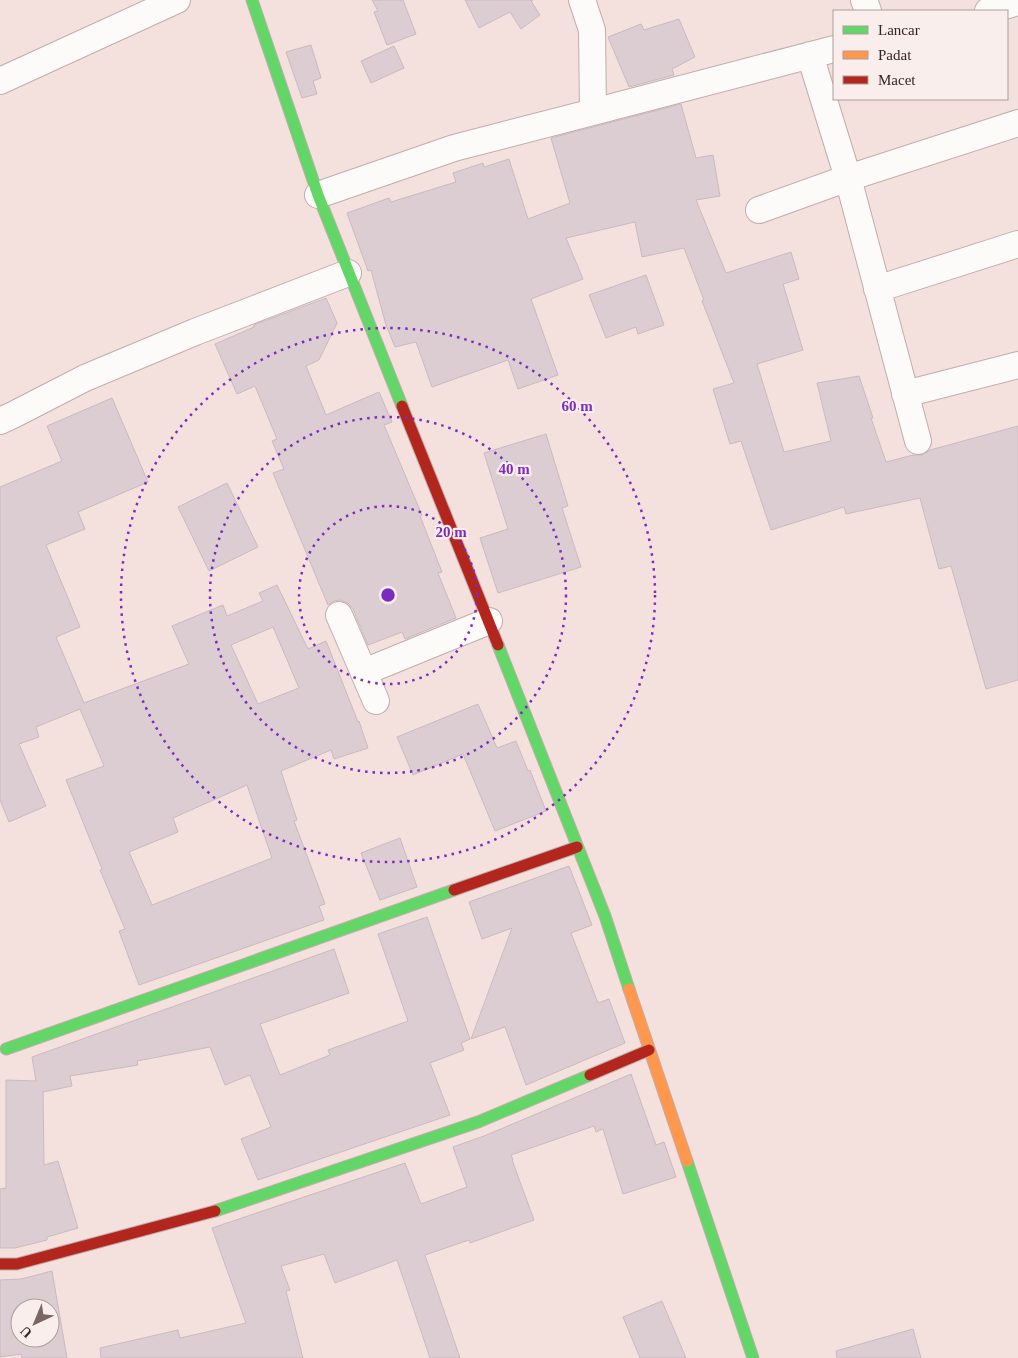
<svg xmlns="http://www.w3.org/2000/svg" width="1018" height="1358" font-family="Georgia,serif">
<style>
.building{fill:#dccdd2;stroke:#cabac0;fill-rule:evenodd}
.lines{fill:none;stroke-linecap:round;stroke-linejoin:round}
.street-casing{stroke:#c0aeab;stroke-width:28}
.fast-casing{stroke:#c0aeab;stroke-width:13}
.slow-casing{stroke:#c0aeab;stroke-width:13}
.jam-casing{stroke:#c0aeab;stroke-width:13}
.street{stroke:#fdfafa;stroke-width:26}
.fast{stroke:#63d668;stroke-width:11}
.slow{stroke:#ff974d;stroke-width:11}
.jam{stroke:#b3261e;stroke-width:11}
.ring{fill:none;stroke:#7b2cbf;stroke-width:2.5;stroke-dasharray:2.5 5}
.centre{fill:#7b2cbf;stroke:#faeeec;stroke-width:2.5}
.ring-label{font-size:15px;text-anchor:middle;font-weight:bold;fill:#7b2cbf;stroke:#faeeec;stroke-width:4.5;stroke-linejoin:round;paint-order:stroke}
</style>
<rect width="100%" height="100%" fill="#f4e1de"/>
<!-- building -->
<path class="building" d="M372,0H403L416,34L387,45L374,12L378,11Z
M465,0H533L531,1L540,15L521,29L510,12L479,28Z
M679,19L695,57L672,69L674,75L629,87L608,37L641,24L644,30Z
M311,45L321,78L313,81L317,94L302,98L286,52Z
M394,46L404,68L371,83L361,61Z
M681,104L696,158L713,155L720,196L696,200L726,273L791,252L799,279L783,284L803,350L757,364L784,452L831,441L817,383L859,376L873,418H871L886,462L913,455H922L930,450L1018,426V680L986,689L951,566L939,569L920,498L846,514L844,507L771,530L741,441L730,444L713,389L734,383L702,301L704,300L684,248L642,257L635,222L566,238L583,279L531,299L558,375L518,389L508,360L432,387L416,342L395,347L386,325L371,270L368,271L347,213L389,198L391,202L456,182L453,173L483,163L484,167L509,159L528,219L570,203L551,138Z
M646,275L664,325L638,334L636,327L606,338L589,295Z
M326,298L337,323L319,360L306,366L326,415L379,392L392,422L384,425L422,515L420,516L442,572L438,573L456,618L405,639L402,632L368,645L353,609L348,603L340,600L334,601L328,605L273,473L284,469L272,441L277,439L255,386L237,394L215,344L254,327V325Z
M112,398L148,482L78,512L85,529L46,545L80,627L56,637L84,703L189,664L172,626L223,605L227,616L263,601L259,593L277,585L308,649L326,641L358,722L359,721L368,748L334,759L331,750L281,771L297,820L294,821L325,904L319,906L324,920L139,985L119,931L125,929L100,870L102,869L66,780L104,766L80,709L36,727L39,737L19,744L46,806L9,822L0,800V487L62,461L47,426ZM273,627L299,688L258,704L231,645ZM247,785L272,858L152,905L129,852L178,832L173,818Z
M546,434L568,506L562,508L581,567L498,593L480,538L508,529L484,453Z
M227,483L258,547L209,571L178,507Z
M478,704L497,748L516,741L528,771L530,770L546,811L495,831L463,754L413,775L397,737Z
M400,838L417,887L380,900L361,853Z
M569,866L592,925L571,933L598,1003L609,999L625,1043L526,1085L505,1027L471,1039L512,928L482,939L469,902Z
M427,917L470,1039L461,1043L464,1050L430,1063L450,1115L258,1180L241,1139L271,1127L250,1075L225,1085L210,1047L137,1061L138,1065L70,1076L72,1086L43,1092L44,1165L58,1161L78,1228L47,1237V1240L15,1248H0V1189L6,1188V1080L36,1081L32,1057L334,949L349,993L260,1024L280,1075L330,1055L328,1050L408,1021L378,934Z
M631,1074L656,1145L664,1142L676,1177L623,1194L603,1129L596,1132L594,1126L511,1155L513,1160H512L534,1220L470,1243L469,1240L425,1255L460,1358H430L397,1260L335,1283L324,1254L281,1266L290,1290L286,1291L303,1358H101L100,1348L178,1330L180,1338L246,1323L212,1228L405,1163L421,1204L467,1187L453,1147L484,1136Z
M52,1271L67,1358H22L21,1354L0,1357V1280L21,1279ZM20,1308H50V1338H20Z
M662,1301L686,1358H640L623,1317Z
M913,1329L921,1358H837L836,1351Z"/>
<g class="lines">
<defs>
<path id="street" d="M864,0L868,11
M988,11L1018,2
M810,55L848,178L918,441
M0,81L177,0
M593,112L834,49
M318,195L454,148L593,112L592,30L582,0
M759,210L848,178L1018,123
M877,289L1018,244
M905,394L1018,365
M0,421L13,415L85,378L195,332L348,273
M339,615L376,701
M364,672L489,621"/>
<path id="fast" d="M252,0L318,195L402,406
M498,645L605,916L629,989
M6,1049L454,890
M687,1161L753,1358
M215,1211L478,1122L590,1075"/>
<path id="slow" d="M629,989L687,1161"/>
<path id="jam" d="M402,406L498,645
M454,890L577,847
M590,1075L649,1050
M0,1264H17L215,1211"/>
</defs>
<!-- street casing -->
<use href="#street" class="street-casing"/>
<!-- fast casing -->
<use href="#fast" class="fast-casing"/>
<!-- slow casing -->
<use href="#slow" class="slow-casing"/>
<!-- jam casing -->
<use href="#jam" class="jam-casing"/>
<!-- street -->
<use href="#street" class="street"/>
<!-- fast -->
<use href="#fast" class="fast"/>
<!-- slow -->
<use href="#slow" class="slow"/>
<!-- jam -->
<use href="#jam" class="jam"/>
</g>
<!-- distance rings -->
<g class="ring">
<circle cx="388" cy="595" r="89"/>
<circle cx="388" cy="595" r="178"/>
<circle cx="388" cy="595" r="267"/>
</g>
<circle cx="388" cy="595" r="8" class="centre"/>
<g class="ring-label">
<text x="577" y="411">60 m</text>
<text x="514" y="474">40 m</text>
<text x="451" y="537">20 m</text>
</g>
<!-- legend -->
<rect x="833" y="10" width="175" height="90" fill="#faeeec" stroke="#ac9d9b"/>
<rect x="843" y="26" width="25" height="8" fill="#63d668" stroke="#ac9d9b"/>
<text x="878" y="35" font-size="15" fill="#382321">Lancar</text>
<rect x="843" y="51" width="25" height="8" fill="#ff974d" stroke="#ac9d9b"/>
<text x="878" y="60" font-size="15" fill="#382321">Padat</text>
<rect x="843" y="76" width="25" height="8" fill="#b3261e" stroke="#ac9d9b"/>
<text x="878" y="85" font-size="15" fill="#382321">Macet</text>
<!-- north arrow -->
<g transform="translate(35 1323) rotate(224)"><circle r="24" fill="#faeeec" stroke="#ac9d9b"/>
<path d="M0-4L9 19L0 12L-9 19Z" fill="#7a6663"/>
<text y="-8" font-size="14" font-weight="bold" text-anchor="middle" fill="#382321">U</text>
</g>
</svg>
